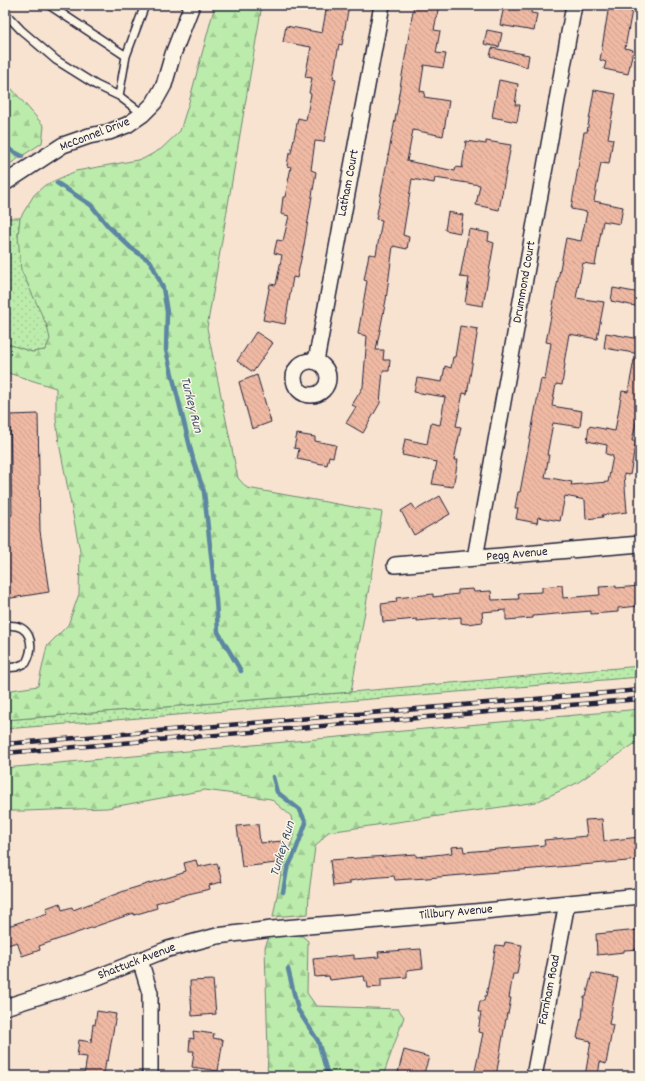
<svg xmlns="http://www.w3.org/2000/svg" width="645" height="1081" font-family="Dekko,sans-serif">
<style>
.green{fill:url(#green-dots);stroke:#6f8773}
.forest{fill:url(#forest-firs);stroke:#6f8773}
.lines{fill:none;stroke-linecap:round;stroke-linejoin:round}
.stream{stroke:#5d86a2;stroke-width:4.5}
.building{fill:url(#building-back-hatch);stroke:#22223b}
.lane-casing{stroke:#22223b;stroke-width:10}
.street-casing{stroke:#22223b;stroke-width:18}
.lane{stroke:#fcf5e5;stroke-width:7}
.street{stroke:#fcf5e5;stroke-width:15}
.rail-casing{stroke:#22223b;stroke-width:4.5}
.rail{stroke:#fcf5e5;stroke-width:3;stroke-dasharray:9;stroke-linecap:butt}
.labels{text-anchor:middle;dominant-baseline:central;stroke-width:3;stroke-linejoin:round;paint-order:stroke}
.street-label{font-size:13px;fill:#22223b;stroke:#fcf5e5}
.water-label{font-size:14px;font-style:italic;fill:#40546e;stroke:#fcf5e5}
</style>
<defs>
<pattern id="green-dots" width="8" height="8" patternUnits="userSpaceOnUse"><rect width="8" height="8" fill="#bcecab"/><path d="M2 2h.1M6 6h.1" fill="none" stroke="#a1ca94" stroke-width="1.8" stroke-linecap="round"/></pattern>
<pattern id="forest-firs" width="22" height="20" patternUnits="userSpaceOnUse"><rect width="22" height="20" fill="#bcecab"/><path d="M5 1l3.5 6h-7zM16 11l3.5 6h-7z" fill="#a1ca94"/></pattern>
<pattern id="building-back-hatch" width="6" height="6" patternUnits="userSpaceOnUse"><rect width="6" height="6" fill="#efb9a3"/><path d="M-1 5l2 2M0 0l6 6M5-1l2 2" fill="none" stroke="#cd9f8d"/></pattern>
</defs>
<rect width="100%" height="100%" fill="#f8e3d1"/>
<filter id="ink" filterUnits="userSpaceOnUse"><feTurbulence type="fractalNoise" baseFrequency=".025" numOctaves="2"/><feDisplacementMap in="SourceGraphic" scale="8" xChannelSelector="R" yChannelSelector="G"/><feConvolveMatrix kernelMatrix="1 2 1 2 8 2 1 2 1" color-interpolation-filters="sRGB"/></filter>
<g filter="url(#ink)">
<!-- green -->
<path class="green" d="M8,218H20L18,236L51,339L45,350L32,352L5,343V219Z
M640,666V677L5,729V720L351,692Z"/>
<!-- forest -->
<path class="forest" d="M215,5H262L207,328L238,478L247,488L382,512L351,692L5,720V691L38,686L47,646L68,625L79,594L80,551L59,443L56,419V388L5,372V343L32,352L45,350L50,339L47,326L21,270L18,236L20,218L34,195L45,185L76,171L143,159L161,149L180,131L189,102Z
M5,81L44,126L42,143L5,167Z
M640,709V740L577,783L536,802L328,832L315,847L309,893L308,914L273,917L281,874L294,834L291,816L271,799L205,790L107,808L25,811H5V768Z
M300,934L308,941L307,993L316,1006L398,1009L404,1017L383,1076H267L268,1053L265,947L270,935Z"/>
<g class="lines">
<!-- stream -->
<path class="stream" d="M5,147L22,156
M57,183L91,205L108,226L131,248L151,262L163,288L167,312L166,350L193,459L204,492L216,600L218,632L241,671
M273,777L277,792L300,810L306,823L294,855L287,869L283,892
M288,969L298,1010L318,1041L328,1076"/>
</g>
<!-- building -->
<path class="building" d="M327,5H349L342,45L339,44L333,78L336,79L324,142L315,141L311,170L316,172L304,245L297,278L293,277L285,324L263,320L270,284L276,285L282,255L274,253L277,240L283,241L289,216L281,214L283,197H285L291,167L287,166L289,153H291L298,118L306,120L311,94L309,93L312,78L305,77L311,47L283,42L286,26L322,33Z
M414,5H439L434,30L440,31L436,53L446,54L443,68L424,65L420,91L425,92L424,97L449,101L443,136L413,130L407,161L455,171L456,167L462,168L466,141L486,144V141L511,145L499,210L476,205L480,185L435,178L434,183L412,179L403,235L409,237L407,249L393,246L386,300L376,350H384L383,360H390L389,371H383L380,403L363,433L346,423L356,407L352,405L363,387L367,336L358,334L367,281L364,280L369,254L376,255L382,220L376,219L399,99H398Z
M512,5H532L531,13L537,14L534,31L500,25L504,6L511,7Z
M609,5H633L625,48L633,50L628,74L604,69L606,62L600,60Z
M487,30L502,33L499,47L484,44Z
M492,48L529,55L527,67L490,56Z
M499,80L518,84L515,105H520L517,122L492,117Z
M594,90L616,94L608,138L613,139L609,164L601,163L594,201L623,207L620,224L603,221L595,265L583,263L576,298L604,302L597,339L569,334L564,363L565,364L562,385L556,384L552,406L582,411L580,427L553,423L547,455H549L545,477L572,482L571,485L608,482L613,456L606,454L607,445L587,441L589,426L615,431L622,391L628,392L634,360H640V404L632,441H636L630,475L624,474L627,512L602,515L603,517L586,519L585,500L565,496L560,521L538,517L537,523L516,519L518,508H515L518,492H520L541,379L545,380L551,343L546,342L566,238L581,241L587,212L571,209L584,132H587Z
M448,212L463,215L460,233L445,230Z
M469,229L489,233L488,241L494,243L483,306L465,303L469,278L460,277Z
M613,288L640,293V307L611,301Z
M460,326L478,329L467,394L463,393L456,426L461,427L454,460H458L453,487L432,484L437,462L402,455L405,439L427,444L431,423L440,425L445,397L414,392L417,378L442,382L445,366L451,368L453,357H455Z
M256,332L273,343L253,372L237,361Z
M606,333L640,339V354L604,348Z
M257,375L271,422L252,429L239,382Z
M38,414L40,531L49,592L5,599V516L12,515L10,415Z
M297,434L315,437V441L336,445L333,457L329,456L327,465L297,459L299,449L294,448Z
M440,496L450,514L414,535L401,511L412,504L416,510Z
M562,585L563,598L600,595L599,587L616,586V588L640,586V606L618,608V612L591,614V611L533,616V618L506,620V610L482,612L483,622L467,624L461,623V617L417,621V619L383,622L381,604L397,602L396,598L433,594V597L458,594V590L473,589L474,592L491,591L492,600L519,599L518,593L542,592V587Z
M602,819L604,841L640,837V860L427,878L395,880L394,876L368,878L350,881V884L333,886L330,860L416,854V857L452,853L451,847L463,846L464,852L545,845L544,840L587,836L585,820Z
M258,824L260,843L283,841L285,862L242,867L237,826Z
M196,860L198,867L217,863L222,882L209,885L210,889L188,894L156,903L157,908L134,915V913L39,946L40,950L22,956L17,942L5,946V927L48,913L46,908L60,903L62,910L72,907L73,910L127,890L183,873V872L186,871L184,863Z
M640,930V949L624,950V952L597,955L596,934Z
M505,942L522,945L517,974H513L509,998H511L508,1014L507,1013L496,1076H474L483,1033L478,1032L481,1012H478L480,1001H484L485,996H486L496,945L504,946Z
M421,949L423,968L407,970V977L381,979V987L368,988L367,981H365L364,976L330,980L329,976L315,977L313,959L354,955V959L379,957L378,952Z
M592,973L618,978L609,1024L613,1025L606,1064L600,1062L598,1076H585L591,1041L577,1038L581,1018L582,1019L584,997H586Z
M213,980L216,1014L192,1016L190,981Z
M97,1011L116,1014L108,1061L106,1060L104,1076H84L87,1057L77,1056L79,1040L91,1042L93,1024L95,1025Z
M193,1031L214,1034L213,1038L223,1040L218,1071L192,1067L194,1051H189L190,1038L194,1039Z
M404,1050L429,1057L423,1076H397Z"/>
<g class="lines">
<defs>
<path id="lane" d="M49,5L126,56
M5,13L21,30L56,60L96,85L119,96L143,114
M119,96L126,56L145,5
M5,626C30,622 36,644 26,663L16,667L5,668"/>
<path id="street" d="M5,183L63,145L89,136L109,132L127,125L143,114L154,103L164,85L173,54L192,5
M294 378a17 17 0 1 1 34 0a17 17 0 1 1-34 0Z
M316,361L382,5
M475,558L574,5
M395,565L640,544
M140,960L150,993V1076
M5,1007L88,981L168,949L217,936L272,929L474,912L640,896
M534,1076L567,903"/>
</defs>
<!-- lane casing -->
<use href="#lane" class="lane-casing"/>
<!-- street casing -->
<use href="#street" class="street-casing"/>
<!-- lane -->
<use href="#lane" class="lane"/>
<!-- street -->
<use href="#street" class="street"/>
<defs>
<path id="rail" d="M5,744L640,690
M5,753L640,699"/>
</defs>
<!-- rail casing -->
<use href="#rail" class="rail-casing"/>
<!-- rail -->
<use href="#rail" class="rail"/>
</g>
</g>
<g class="labels">
<!-- street labels -->
<g class="street-label">
<text transform="translate(95 135) rotate(-21)">McConnel Drive</text>
<text transform="translate(349 183) rotate(-79)">Latham Court</text>
<text transform="translate(525 282) rotate(-80)">Drummond Court</text>
<text transform="translate(517 555) rotate(-5)">Pegg Avenue</text>
<text transform="translate(456 913) rotate(-5)">Tillbury Avenue</text>
<text transform="translate(137 962) rotate(-21)">Shattuck Avenue</text>
<text transform="translate(550 990) rotate(-79)">Farnham Road</text>
</g>
<!-- water labels -->
<g class="water-label">
<text transform="translate(191 405) rotate(76)">Turkey Run</text>
<text transform="translate(283 849) rotate(-73)">Turkey Run</text>
</g>
</g>
<!-- margin -->
<rect width="645" height="1081" fill="none" stroke="#fcf5e5" stroke-width="20"/>
<rect x="10" y="10" width="625" height="1061" fill="none" stroke="#22223b" stroke-width="1.5" filter="url(#ink)"/>
</svg>
